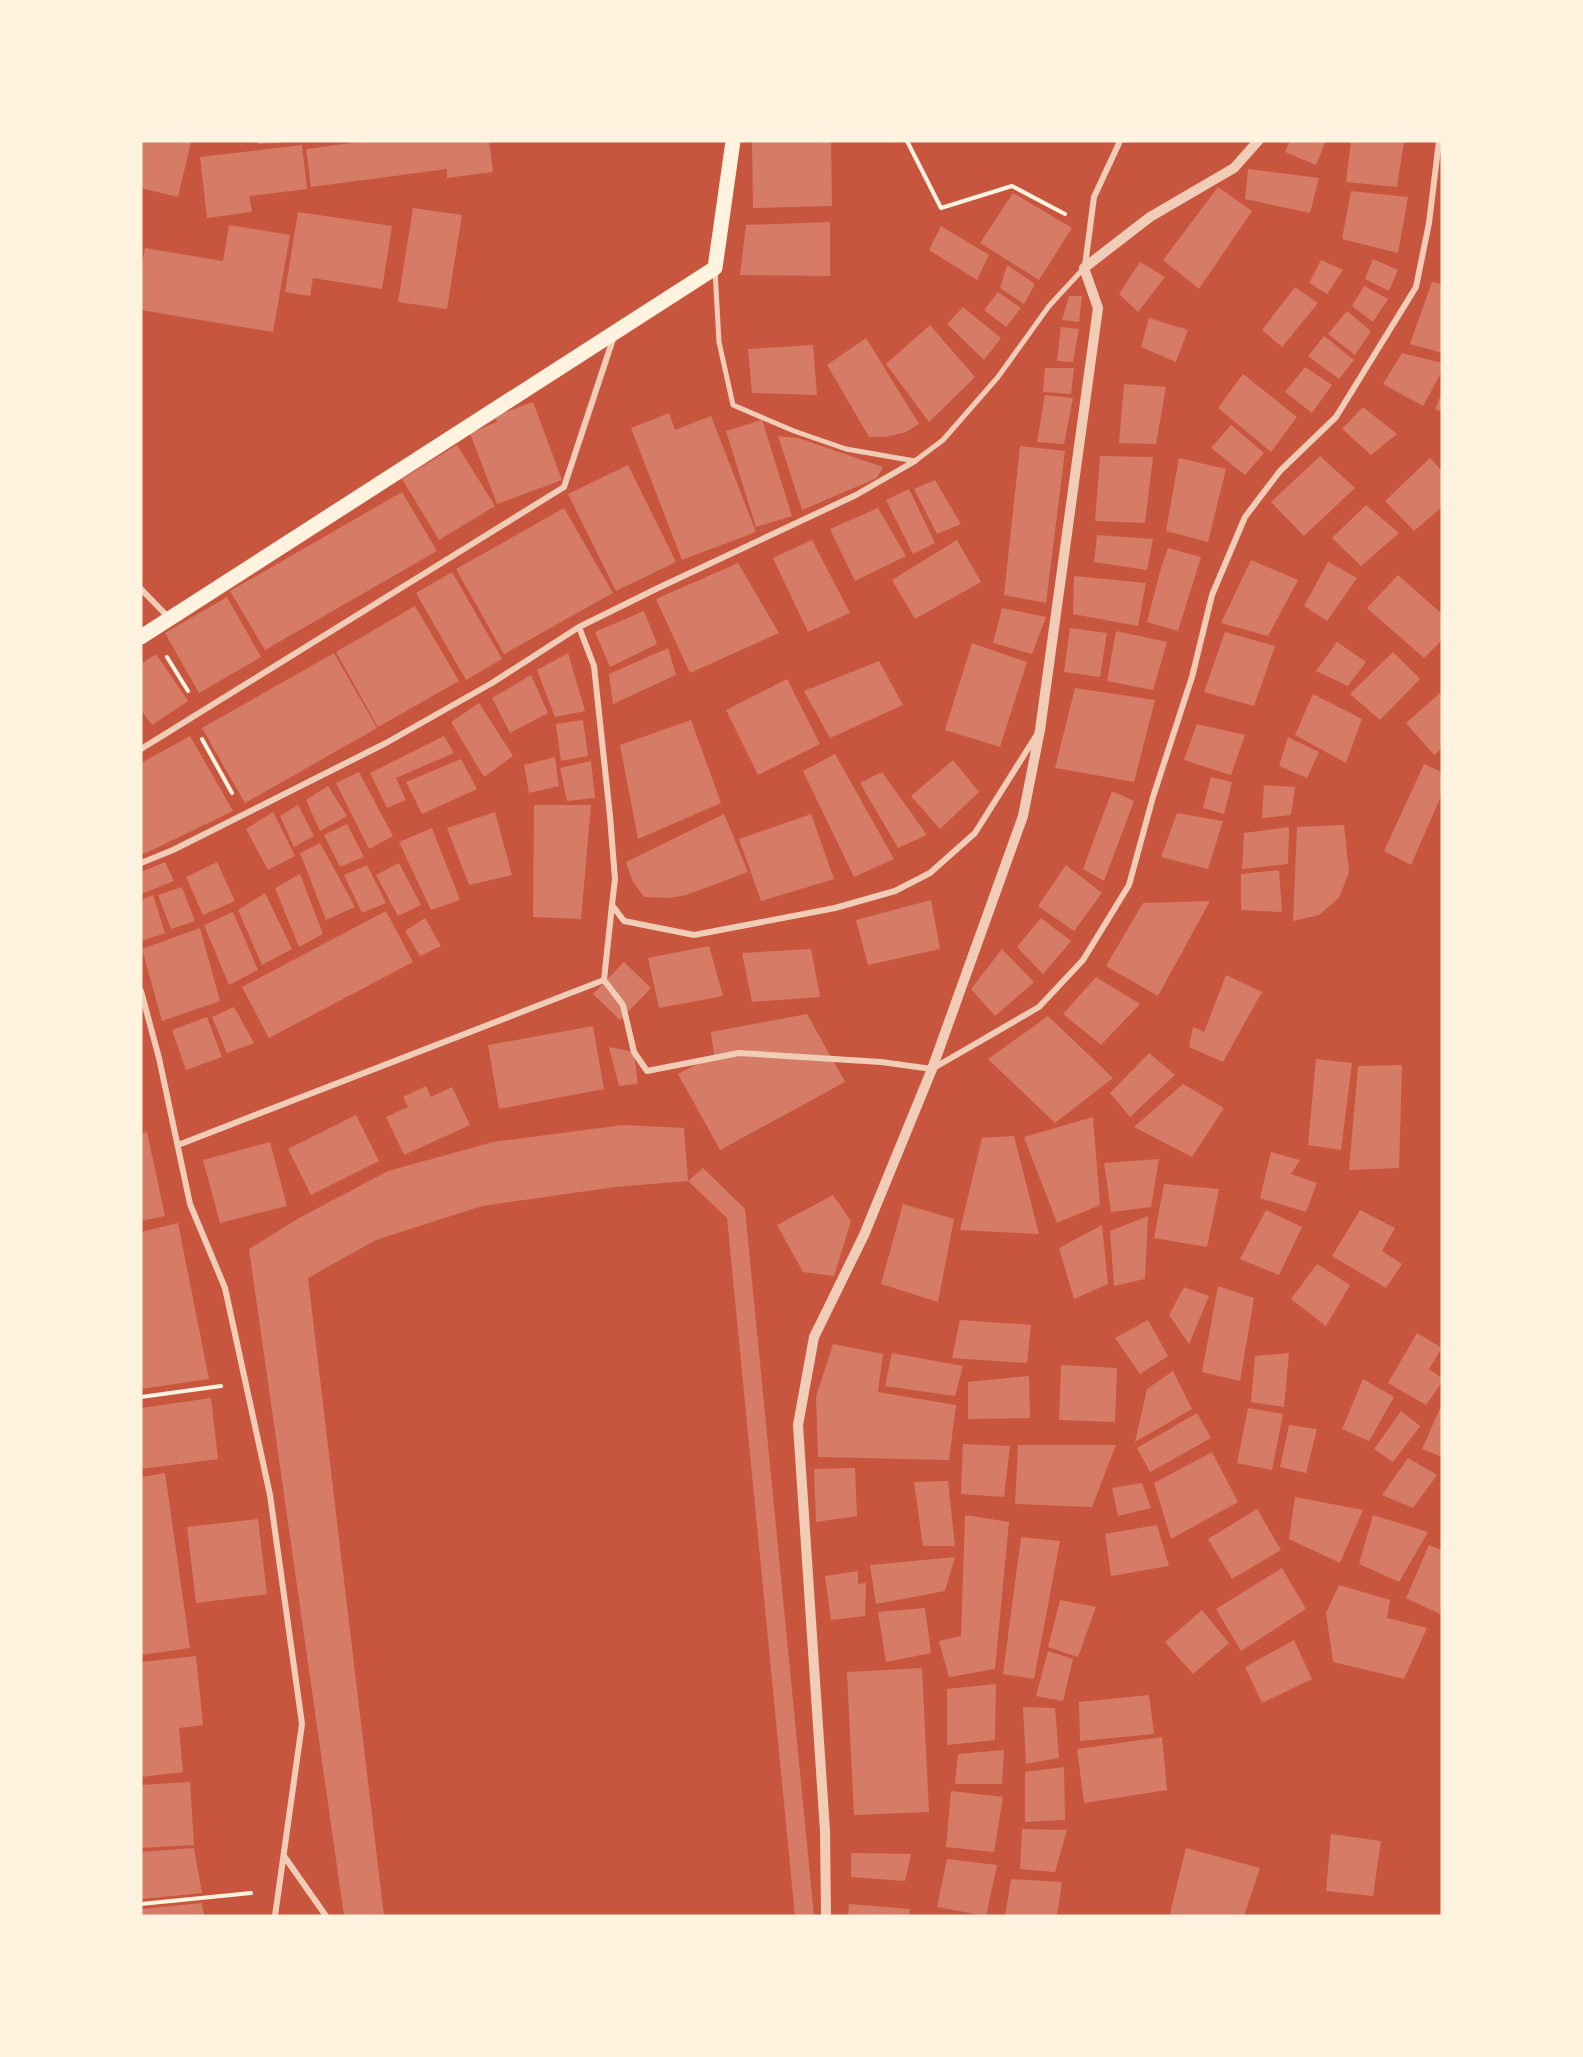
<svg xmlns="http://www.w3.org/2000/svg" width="1583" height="2057" font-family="'Noto Sans',sans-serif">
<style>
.building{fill:#d67c66}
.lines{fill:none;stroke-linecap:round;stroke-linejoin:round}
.path{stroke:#fff3e0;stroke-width:4}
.pedestrian{stroke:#f1ccb7;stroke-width:5}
.minor{stroke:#f1ccb7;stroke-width:6}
.tertiary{stroke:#f1ccb7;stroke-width:10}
.primary{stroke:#fff3e0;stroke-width:15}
</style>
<rect width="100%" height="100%" fill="#c8553d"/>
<!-- building -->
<path class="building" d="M141,141L191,142L178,197L141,188Z
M257,141H280V143L258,144Z
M367,141H489L493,172L447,178V169L311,187L306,149Z
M752,141H831L832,206L753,208Z
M1290,141H1326L1316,165L1285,152Z
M1351,141H1404L1397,187L1346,182Z
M302,145L307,189L249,196L252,212L207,218L200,157Z
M1248,169L1319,178L1310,213L1245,199Z
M1218,187L1252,211L1199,289L1163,260Z
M1351,191L1408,197L1398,253L1342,239Z
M1013,193L1072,228L1039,280L980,243Z
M413,208L462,215L447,309L398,302Z
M298,212L392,226L382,289L313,278L310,296L285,292Z
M830,222V276L740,275L746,225Z
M229,225L290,235L273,332L141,310V268L145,248L223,261Z
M941,226L989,255L977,280L929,250Z
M1373,259L1398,270L1389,291L1365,279Z
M1321,260L1343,270L1327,294L1309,283Z
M1140,262L1165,277L1138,312L1119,294Z
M1007,265L1035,284L1024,304L1000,288Z
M1432,282L1442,284V353L1410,344Z
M1364,286L1388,299L1373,322L1352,306Z
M1295,287L1318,303L1282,347L1262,330Z
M998,292L1021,308L1006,327L984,310Z
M1069,296H1082L1079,322L1062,320Z
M963,307L1001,338L984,360L947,324Z
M1347,311L1371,331L1355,355L1328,334Z
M1149,318L1188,330L1176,362L1141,347Z
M930,325L975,377L929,422L886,364Z
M1061,327L1079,329L1073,362L1057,361Z
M1324,336L1354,360L1339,379L1308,356Z
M866,338L919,424L906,432L886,437H869L827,365Z
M813,345L817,395L752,393L748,349Z
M1402,353L1442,363V371L1423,406L1383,384Z
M1305,367L1332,385L1312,413L1285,392Z
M1045,368H1074L1071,394L1043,392Z
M1243,374L1297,417L1271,452L1218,408Z
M1124,384L1166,387L1156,444L1119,443Z
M1442,392V411L1435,410Z
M1045,395L1073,398L1064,444L1037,442Z
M533,402L562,480L497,504L470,433L497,422L495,416Z
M1363,407L1397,434L1371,455L1342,429Z
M669,413L675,430L711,416L756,532L682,560L631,428Z
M762,420L792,516L756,527L726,431Z
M1231,425L1264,453L1245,475L1211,448Z
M778,436L798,438L883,467L877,478L802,510Z
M457,445L495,506L439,540L402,479Z
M1020,446L1065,451L1046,603L1004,595Z
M1100,456L1153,457L1145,523L1095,521Z
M1320,456L1355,488L1304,536L1271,502Z
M1179,458L1226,469L1208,542L1166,531Z
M1430,458L1442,471V507L1414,531L1385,501Z
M628,465L676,562L616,591L568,494Z
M935,480L961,524L937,534L914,489Z
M909,489L935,543L913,554L886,500Z
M402,492L437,551L265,650L230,591Z
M1366,505L1399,533L1361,566L1332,538Z
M564,508L613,593L504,654L456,569Z
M878,508L906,556L855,581L830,529Z
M1097,535L1153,539L1147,570L1094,562Z
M812,540L850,613L808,632L773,558Z
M957,540L981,582L915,619L892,580Z
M1168,548L1201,557L1178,631L1147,622L1161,568Z
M1251,560L1298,580L1268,636L1221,623Z
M1328,562L1357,578L1327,621L1304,606Z
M738,563L779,633L690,673L656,599Z
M452,572L502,659L466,680L416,593Z
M1398,575L1442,614V640L1424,658L1367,608Z
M1074,576L1146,583L1138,626L1073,614Z
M227,597L261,657L199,693L165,633Z
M415,606L459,681L378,727L336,652Z
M1002,608L1046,617L1032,654L993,643Z
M644,611L657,644L610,667L595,632Z
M1070,628L1107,633L1100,677L1064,672Z
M1116,631L1167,642L1153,690L1107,681Z
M1225,632L1275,646L1254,706L1204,692Z
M1337,642L1366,662L1348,686L1316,671Z
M972,643L1027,662L1000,747L945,730Z
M668,648L676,675L613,704L609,674Z
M1393,652L1420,679L1380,720L1350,694Z
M334,653L377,728L245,803L202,728Z
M568,653L585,711L555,717L537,670Z
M156,654L188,701L152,725L141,710V664Z
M879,661L903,705L830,738L804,691Z
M531,675L548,713L510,733L492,698Z
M787,679L820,744L758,775L726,710Z
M1075,688L1155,700L1134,782L1055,768Z
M1440,693L1442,696V748L1434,755L1406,723Z
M1313,694L1362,719L1346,763L1295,735Z
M479,703L513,756L484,777L451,722Z
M583,720L588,756L561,761L556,724Z
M691,720L721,803L638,839L620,745Z
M1197,724L1245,735L1231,775L1184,760Z
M190,736L233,811L146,853L141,854V763Z
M444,736L454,753L396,778L406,800L387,808L370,773Z
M1288,737L1319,752L1307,778L1279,766Z
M835,754L894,859L854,877L803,771Z
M555,757L559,786L529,793L524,765Z
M461,759L477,789L422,814L406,782Z
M953,760L979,792L940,829L911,796Z
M591,761L595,798L567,801L560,768Z
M1424,764L1442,772V794L1411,865L1384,851Z
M359,772L393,836L369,849L336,783Z
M882,772L927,835L898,848L860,783Z
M1211,777L1232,782L1224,814L1203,808Z
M1264,785L1295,787L1291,815L1262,818Z
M328,786L347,816L320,831L306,800Z
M1112,791L1134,801L1104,881L1083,869Z
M298,805L314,836L294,847L280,816Z
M534,805H591L581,919L533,917Z
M273,812L295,856L268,870L246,829Z
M495,812L512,875L469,885L447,828Z
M1177,813L1223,821L1208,869L1161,857Z
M724,814L748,872L686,895L669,898L644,897L632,880L626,862Z
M811,814L834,879L761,901L739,839Z
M347,824L364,857L340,867L324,835Z
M1344,825L1349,872L1339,898L1319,915L1293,921L1297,827Z
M1289,827L1288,864L1242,869L1244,833Z
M432,828L460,900L431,910L399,842Z
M320,843L355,907L326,920L300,853Z
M165,862L174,881L141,894V872Z
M217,862L235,901L203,915L186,877Z
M399,863L421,905L398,916L376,875Z
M367,865L386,903L362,913L344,875Z
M1066,865L1102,893L1074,931L1038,906Z
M1279,870L1282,912L1241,910V874Z
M300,874L323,934L299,947L275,888Z
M182,887L195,921L171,929L158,895Z
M265,893L292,949L262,965L238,910Z
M153,895L165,933L141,941V900Z
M931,900L940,949L868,965L856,920Z
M1210,901L1158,996L1106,966L1143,903Z
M386,911L413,962L269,1038L242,987Z
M233,912L258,970L229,985L204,925Z
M425,918L441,946L420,956L405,931Z
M1041,918L1071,941L1043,974L1017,947Z
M200,928L220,1001L162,1021L142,949Z
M709,946L723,996L659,1008L648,958Z
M811,949L820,997L752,1002L742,953Z
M1002,949L1034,982L995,1016L971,989Z
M624,962L651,988L620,1020L593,994Z
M1226,975L1262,992L1223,1062L1189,1047L1193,1027L1204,1032Z
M1096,977L1140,1004L1101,1045L1063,1014Z
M234,1007L254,1043L227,1053L212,1017Z
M807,1014L845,1082L720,1150L678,1074L714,1055L711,1032Z
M1048,1016L1113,1078L1055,1123L988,1059Z
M207,1017L222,1057L186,1070L172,1030Z
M593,1026L604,1089L499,1109L488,1045Z
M609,1047L634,1052L638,1084L619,1086Z
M1149,1053L1175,1075L1130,1117L1110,1093Z
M1316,1059L1352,1063L1341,1150L1308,1145Z
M1402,1065L1399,1168L1349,1170L1358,1066Z
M1183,1084L1224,1108L1192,1157L1134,1127Z
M426,1086L431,1097L452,1087L470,1125L404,1155L386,1117L408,1107L403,1097Z
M356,1115L379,1161L311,1195L288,1149Z
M1093,1117L1100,1205L1057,1223L1024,1137Z
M623,1125L684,1128L688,1181L703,1168L745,1209L814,1916H795L727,1218L688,1181L615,1187L482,1206L376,1240L308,1278L384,1916H344L249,1249L299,1218L388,1171L493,1142Z
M147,1132L165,1216L141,1221V1134Z
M1014,1136L1039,1234L960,1230L982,1138Z
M270,1142L287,1206L220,1223L203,1160Z
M1271,1152L1300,1160L1291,1174L1317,1183L1306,1212L1260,1198Z
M1159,1159L1151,1207L1111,1212L1104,1163Z
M1164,1184L1219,1189L1207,1247L1154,1238Z
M833,1195L851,1221L834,1276L803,1272L777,1225Z
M903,1204L954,1219L938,1302L881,1284Z
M1266,1210L1302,1227L1279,1275L1240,1259Z
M1360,1210L1395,1228L1382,1251L1402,1264L1386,1288L1332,1256Z
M1148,1216L1145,1279L1114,1286L1110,1231Z
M178,1223L209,1379L141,1389V1232Z
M1102,1225L1108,1284L1074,1299L1059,1248Z
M1317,1264L1350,1285L1326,1326L1291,1299Z
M1218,1286L1254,1298L1240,1381L1202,1372Z
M1184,1287L1209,1296L1189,1344L1169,1315Z
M960,1320L1031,1325L1027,1363L952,1358Z
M1148,1320L1168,1356L1140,1374L1115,1338Z
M1417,1333L1442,1348L1429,1369L1442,1378V1382L1426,1405L1388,1383Z
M833,1344L883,1354L878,1392L956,1405L949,1460L818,1457L816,1397Z
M892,1353L963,1366L955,1396L885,1386Z
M1289,1353L1284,1407L1251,1402L1255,1356Z
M1061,1365L1117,1368L1115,1422L1059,1420Z
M1173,1371L1192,1409L1135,1442L1147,1389Z
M1029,1376L1030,1418L968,1419V1382Z
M1363,1379L1394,1397L1369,1441L1342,1429Z
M211,1398L218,1459L141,1469V1408Z
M1442,1404V1457L1422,1449Z
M1248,1408L1283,1414L1272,1470L1237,1463Z
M1401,1411L1420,1426L1393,1462L1374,1449Z
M1197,1413L1211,1438L1150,1472L1137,1448Z
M1289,1425L1317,1429L1306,1473L1280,1467Z
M963,1444L1010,1446L1004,1497L961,1494Z
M1018,1445H1116L1092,1507L1015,1504Z
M1212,1452L1238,1502L1171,1539L1154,1483Z
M1408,1458L1437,1475L1413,1508L1382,1495Z
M855,1468L857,1516L816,1522L814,1469Z
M165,1473L190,1648L141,1655V1477Z
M948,1481L955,1546H923L914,1482Z
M1142,1483L1151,1508L1118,1516L1112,1488Z
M1295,1497L1363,1510L1340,1563L1289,1539Z
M1257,1509L1281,1550L1232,1579L1208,1539Z
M965,1515L1009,1522L995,1669L949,1677L939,1641L961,1636Z
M1373,1515L1428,1532L1399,1582L1359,1564Z
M258,1519L267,1594L196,1603L187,1527Z
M1157,1525L1169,1566L1111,1576L1105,1534Z
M1021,1537L1060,1541L1034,1679L1003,1674Z
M1429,1545L1442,1550V1615L1406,1598Z
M955,1557L945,1591L876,1604L870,1565Z
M1282,1568L1306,1609L1241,1651L1216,1609Z
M858,1571V1584L866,1583L865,1616L831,1620L825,1576Z
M1339,1585L1390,1600L1387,1618L1427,1628L1404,1679L1333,1662L1326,1613Z
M1060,1600L1096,1607L1078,1657L1048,1647Z
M925,1608L931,1653L886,1662L878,1612Z
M1202,1610L1229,1643L1193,1674L1165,1642Z
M1294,1640L1312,1679L1262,1703L1245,1667Z
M1048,1651L1073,1659L1063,1701L1036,1696Z
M196,1656L203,1725L179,1728L183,1772L141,1777V1662Z
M922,1668L929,1812L854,1815L847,1672Z
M996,1684L995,1740L947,1745V1689Z
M1149,1695L1154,1734L1080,1741L1079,1702Z
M1023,1707L1055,1708L1059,1758L1026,1764Z
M1162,1737L1167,1790L1084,1803L1077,1749Z
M1004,1750L1002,1784H955L958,1754Z
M1064,1767L1065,1820L1025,1822V1772Z
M190,1782L194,1845L141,1848V1785Z
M951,1791L1003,1797L994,1852L946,1847Z
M1022,1829L1067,1830L1055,1872L1020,1869Z
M1331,1834L1381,1841L1373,1896L1326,1891Z
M194,1848L202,1893L141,1899V1852Z
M1186,1848L1260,1868L1244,1916H1178L1170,1913Z
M851,1853L911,1854L905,1881L851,1877Z
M947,1859L997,1865L986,1916L937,1907Z
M1011,1879L1062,1882L1057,1916H1005Z
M202,1903L204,1916H141V1909Z
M849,1904L910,1909L909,1916H848Z"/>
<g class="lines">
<!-- path -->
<path class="path" d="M907,141L941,208L1012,186L1065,214
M167,657L188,691
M202,739L232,793
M141,1397L221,1386
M141,1904L251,1893"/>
<!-- pedestrian -->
<path class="pedestrian" d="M715,270L719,342L733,405L794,431L846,449L915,461L943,440L998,377L1049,306L1084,268"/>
<!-- minor -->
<path class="minor" d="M1085,266L1094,197L1120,141
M141,589L170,619
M579,627L594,666L610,816L615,879L612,905L624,921L694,935L835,908L895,891L930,873L975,833L1036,736
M141,749L564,487L614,336
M141,863L173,850L386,743L492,683L579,627L658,588L856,495L915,461
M604,980L623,1005L634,1052L647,1071L739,1053L881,1062L932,1069L1039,1007L1083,960L1129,885L1153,797L1192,677L1212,595L1245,517L1280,471L1336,417L1416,287L1429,223L1439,141
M141,991L159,1058L190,1204L225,1288L270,1495L302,1724L275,1916
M178,1145L604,980L612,905
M284,1856L326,1916"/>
<!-- tertiary -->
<path class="tertiary" d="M826,1916L825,1831L798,1425L814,1337L864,1235L932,1069L1023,816L1040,730L1098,308L1084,268L1150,217L1234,168L1258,141"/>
<!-- primary -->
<path class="primary" d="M141,637L715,268L733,141"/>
</g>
<!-- border -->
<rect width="1583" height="2057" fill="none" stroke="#fff3e0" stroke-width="285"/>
</svg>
